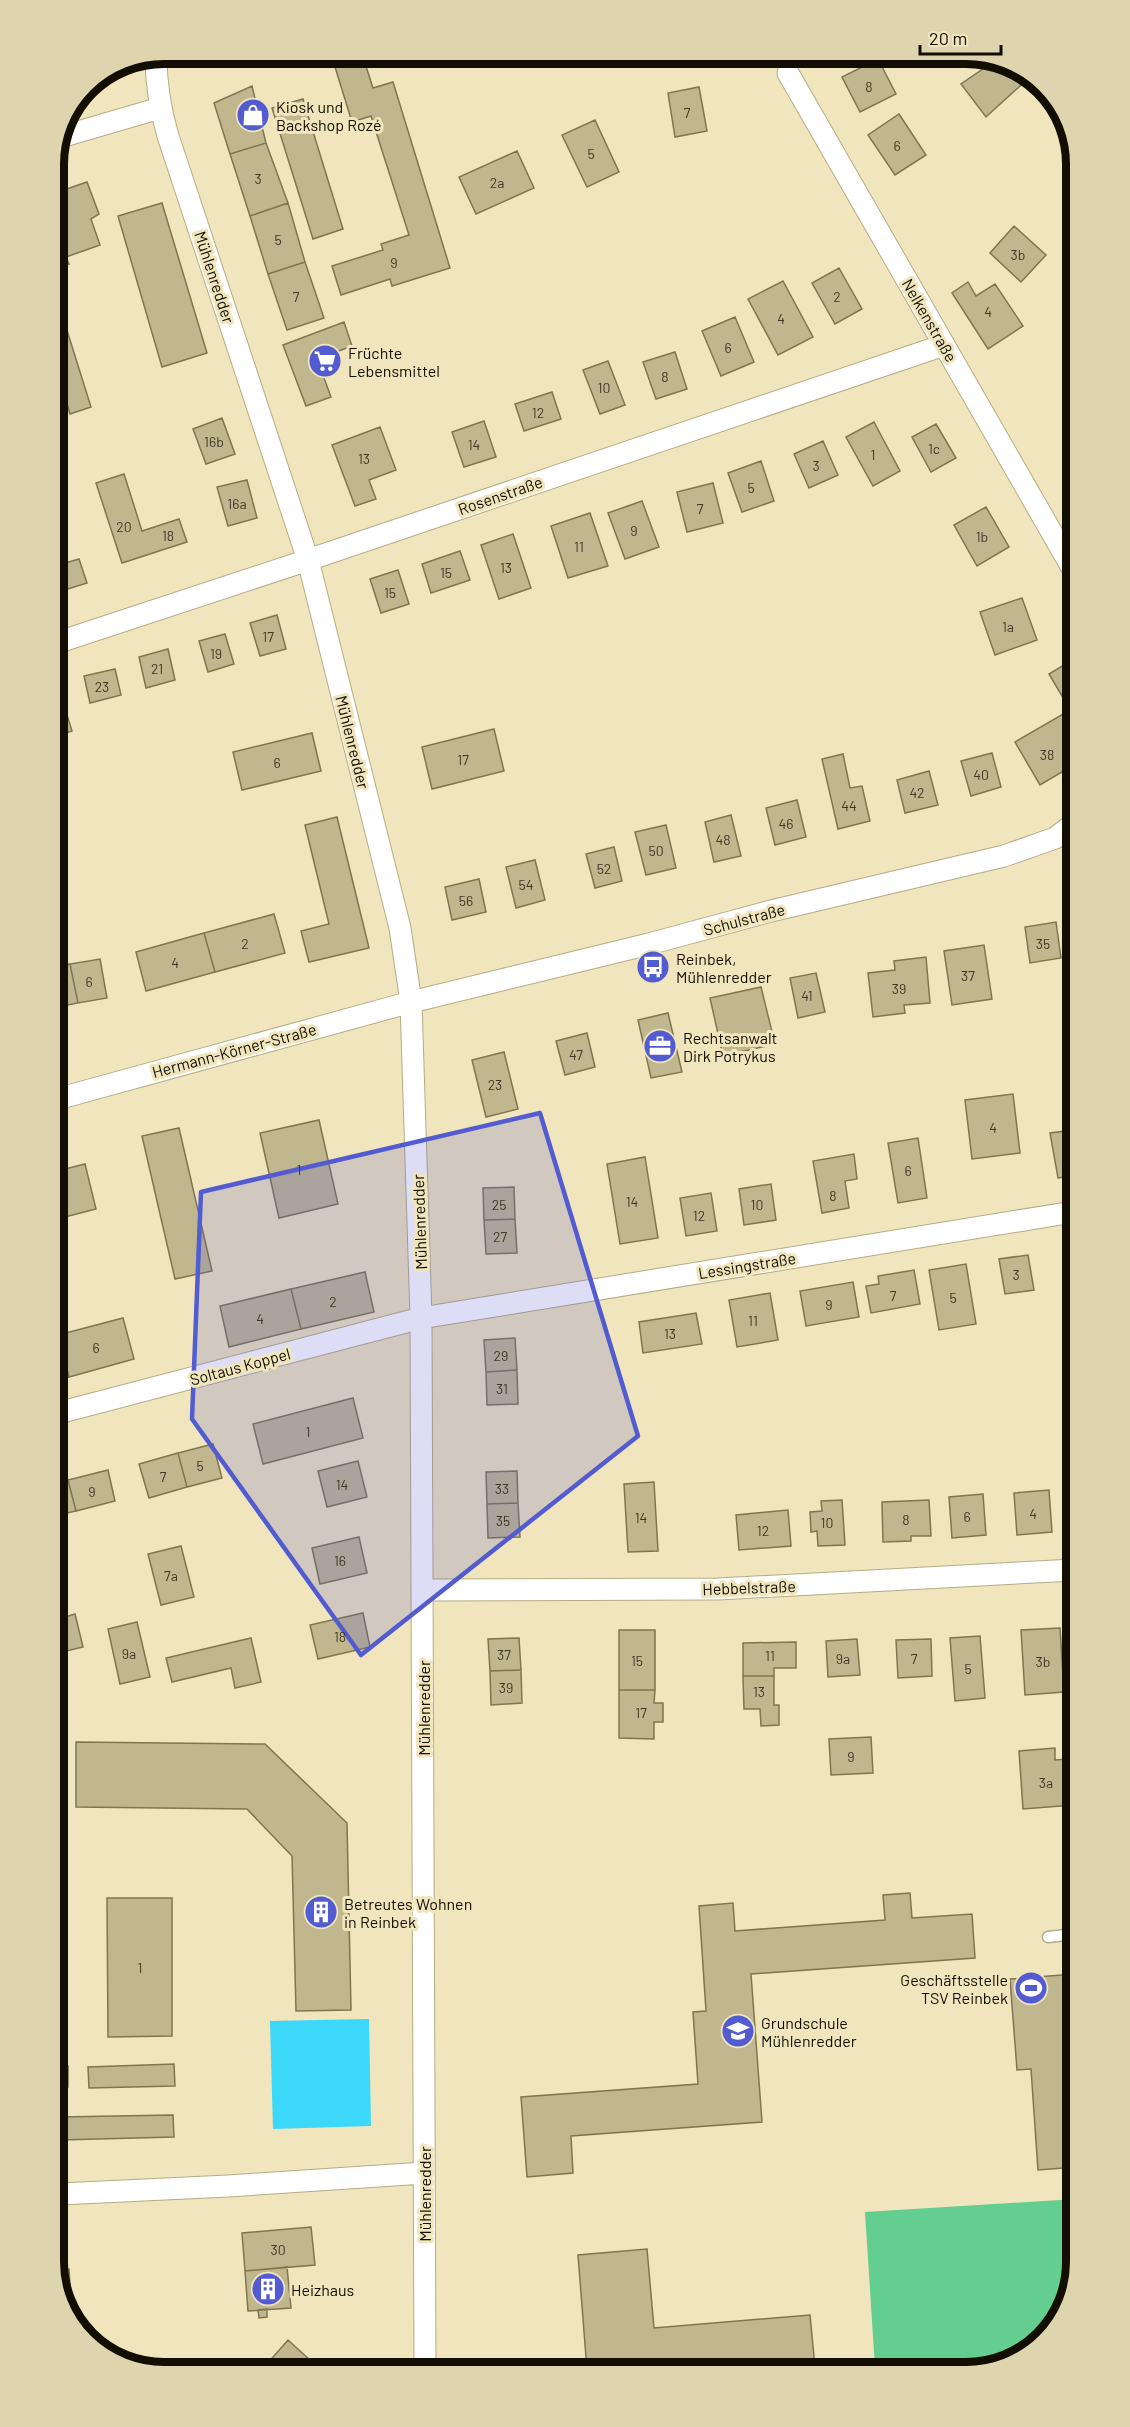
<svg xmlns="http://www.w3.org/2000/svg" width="1130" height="2427" font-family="Barlow,sans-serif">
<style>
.green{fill:#64ce90}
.water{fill:#3bd8fa}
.building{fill:#c1b78f;stroke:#7f754f;stroke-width:1.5}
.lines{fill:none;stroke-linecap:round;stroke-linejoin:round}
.service-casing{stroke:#b6ac84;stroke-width:13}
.minor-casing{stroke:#b6ac84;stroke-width:23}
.service{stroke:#fff;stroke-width:10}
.minor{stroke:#fff;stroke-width:21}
.marked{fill:#535bd1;fill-opacity:0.2;stroke:#535bd1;stroke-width:4.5;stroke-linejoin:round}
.labels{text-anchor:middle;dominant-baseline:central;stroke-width:6;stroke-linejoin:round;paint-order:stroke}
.number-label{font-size:14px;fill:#3e3825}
.poi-label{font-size:16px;fill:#120e02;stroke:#f0e5bc;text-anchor:start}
.street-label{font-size:16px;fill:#120e02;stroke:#f0e5bc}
.rim{fill:none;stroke:#120e02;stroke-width:8}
</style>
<rect width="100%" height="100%" fill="#f0e5bc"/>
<!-- green -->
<path class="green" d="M1076,2199V2263L1053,2329L1001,2367L875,2368L865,2212Z"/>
<!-- water -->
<path class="water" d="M369,2019L371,2126L273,2129L270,2021Z"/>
<!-- building -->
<path class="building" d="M331,54H362L373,88L393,82L450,268L392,286L390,279L341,295L332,266L383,250L381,244L409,235L371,116L352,122Z
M878,59L896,94L860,112L842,77Z
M993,62L1031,76L986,117L961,84Z
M252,86L266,143L230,154L214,103Z
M699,87L707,131L675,137L668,93Z
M303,99L343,229L313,239L272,108Z
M899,114L926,155L895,175L868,135Z
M595,120L619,172L587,187L562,135Z
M266,143L288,203L250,216L230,154Z
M517,151L534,188L476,214L459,177Z
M87,182L99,214L91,219L100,245L66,257L69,264L55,265L54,186L57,185L58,192Z
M162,203L207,353L162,367L118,216Z
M288,203L305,262L268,274L250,216Z
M1014,226L1046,255L1021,282L990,253Z
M305,262L324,318L287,330L268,274Z
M839,268L862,309L835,324L812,283Z
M783,281L813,337L778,355L748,299Z
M968,282L976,296L995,284L1023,326L988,349L952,293Z
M735,317L754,362L721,376L702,331Z
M344,322L352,346L317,359L331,397L306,406L283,345Z
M65,324L91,407L70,414L55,363V328Z
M675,352L687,389L656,399L643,362Z
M608,361L625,405L600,414L583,370Z
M552,392L561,419L524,431L515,404Z
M222,418L235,454L206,464L193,429Z
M484,421L496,457L464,467L452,432Z
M874,422L900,471L873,486L846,437Z
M936,424L956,458L931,472L912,437Z
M380,427L396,470L369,480L376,499L355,506L332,445Z
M823,441L838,475L809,488L794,454Z
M761,461L774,501L742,512L728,473Z
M124,474L142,531L179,519L187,542L122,563L96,483Z
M247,480L257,518L228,526L217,487Z
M713,483L723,523L687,532L677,492Z
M642,501L659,547L625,559L608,513Z
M986,507L1009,547L977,566L954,525Z
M590,513L608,566L568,578L551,526Z
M513,534L531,588L499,599L481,545Z
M460,551L470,580L431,593L422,564Z
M79,559L87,583L55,593V566Z
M398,570L409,604L381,613L370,579Z
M1022,598L1037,640L995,655L980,612Z
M277,615L286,649L260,656L250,623Z
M225,634L234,664L208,672L199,641Z
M168,649L175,680L146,688L139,657Z
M1072,660V713L1049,674Z
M115,669L121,695L90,703L84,676Z
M63,702L72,731L56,736V705Z
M1070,710L1072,713V766L1040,785L1015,742Z
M494,729L504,771L432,789L422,747Z
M312,733L321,771L242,790L233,752Z
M992,753L1001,787L971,796L961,761Z
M843,754L850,788L862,786L870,821L838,829L822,759Z
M929,771L938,805L905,813L897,780Z
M797,800L806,837L775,845L766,808Z
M731,815L741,856L714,862L705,822Z
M337,817L369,948L309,962L301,931L329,924L305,825Z
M666,825L676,868L646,875L635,832Z
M614,847L622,881L595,888L586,854Z
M535,860L545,900L516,908L506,867Z
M479,879L486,912L452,920L445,887Z
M274,914L285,953L215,972L204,933Z
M1056,922L1061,958L1030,963L1025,927Z
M204,933L215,972L146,991L136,952Z
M984,945L992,999L952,1005L944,951Z
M926,957L930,1003L904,1005L905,1013L873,1017L868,973L895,970L894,961Z
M100,959L107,998L78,1003L70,964Z
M70,964L78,1003L57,1007L56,967Z
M816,973L825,1012L798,1018L790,978Z
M761,987L775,1044L723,1056L710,998Z
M668,1013L682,1072L651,1078L638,1020Z
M587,1033L595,1067L565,1075L556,1041Z
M504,1052L518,1109L486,1117L472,1060Z
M1013,1094L1020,1153L972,1159L965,1100Z
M319,1120L338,1204L279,1218L260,1133Z
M179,1128L212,1271L175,1279L142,1136Z
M1073,1130V1176L1058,1178L1050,1133Z
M918,1138L927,1198L898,1203L888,1143Z
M854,1154L857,1179L845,1181L849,1208L822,1213L813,1161Z
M645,1157L658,1238L620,1244L607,1164Z
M85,1164L96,1209L57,1219V1171Z
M771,1184L776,1220L744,1225L739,1189Z
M514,1187L515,1219L484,1220L483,1188Z
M711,1193L717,1231L686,1236L680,1198Z
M515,1219L517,1253L486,1254L484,1220Z
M1028,1255L1034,1290L1005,1294L999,1259Z
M966,1264L976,1324L939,1330L929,1270Z
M914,1270L920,1304L871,1313L866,1286L879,1284L878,1276Z
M365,1272L374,1312L301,1329L291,1289Z
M853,1282L859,1317L806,1326L800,1291Z
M291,1289L301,1329L229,1347L220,1306Z
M770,1293L778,1340L737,1347L729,1300Z
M696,1313L702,1344L643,1353L639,1322Z
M123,1318L134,1359L69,1377L58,1335Z
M58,1335L69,1377L58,1380L57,1336Z
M515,1338L517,1370L486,1372L484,1340Z
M517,1370L518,1404L487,1405L486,1372Z
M353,1398L363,1438L263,1464L253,1424Z
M213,1444L222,1478L187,1487L178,1453Z
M178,1453L187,1487L149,1498L139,1464Z
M358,1461L367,1497L327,1507L318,1471Z
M108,1470L115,1501L76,1511L68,1480Z
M517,1471L518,1503L487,1504L486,1472Z
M68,1480L76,1511L58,1515V1483Z
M654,1482L658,1551L628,1552L624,1484Z
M1049,1490L1052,1532L1017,1535L1014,1493Z
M983,1494L986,1535L952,1538L949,1497Z
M842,1500L845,1545L818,1546L817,1531L811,1532L810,1512L822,1511L821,1501Z
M929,1500L931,1536H911V1541L883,1542L882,1502Z
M518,1503L520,1537L488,1538L487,1504Z
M788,1510L791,1546L739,1550L736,1515Z
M359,1537L367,1573L320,1584L312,1548Z
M181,1546L194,1597L161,1605L148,1554Z
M363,1613L370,1647L318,1659L310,1625Z
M75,1614L83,1647L58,1653V1619Z
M137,1622L150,1677L120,1684L108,1629Z
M1060,1628L1064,1692L1025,1695L1021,1630Z
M619,1630H655V1690H619Z
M980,1636L985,1698L955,1701L950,1638Z
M251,1638L261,1682L235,1688L231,1668L172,1682L166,1658Z
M519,1638L521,1670L490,1671L488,1639Z
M857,1639L860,1675L828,1677L826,1641Z
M931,1639L932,1676L898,1678L896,1640Z
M796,1642V1668H774V1676H743V1643Z
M521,1670L522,1703L491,1705L490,1671Z
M743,1676H774V1705H779V1725L761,1726L760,1709H744Z
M619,1690H655L654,1703H663V1722H654V1739L619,1738Z
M871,1737L873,1773L831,1775L829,1739Z
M76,1742L265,1744L347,1823L351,2010L296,2011L292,1856L247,1809L76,1807Z
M1055,1748V1760L1069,1759L1073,1805L1023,1809L1019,1751Z
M910,1893L912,1918L972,1914L975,1958L751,1974L762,2122L571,2136L573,2173L527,2177L521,2097L698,2084L693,2012L706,2011L699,1906L733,1903L735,1931L885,1920L883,1895Z
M107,1898H172V2036L108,2037Z
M1075,1974L1076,2167L1038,2170L1031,2069L1017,2070L1010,1979Z
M174,2064L175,2086L89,2088L88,2067Z
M59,2066H68V2087H59Z
M173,2115L174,2137L60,2140L59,2117Z
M311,2227L315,2265L245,2271L242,2233Z
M647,2249L654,2328L810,2315L815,2367L587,2370L578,2255Z
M287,2267L291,2308L248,2311L245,2271Z
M69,2269L72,2315L60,2298V2270Z
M267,2309V2317L259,2318L258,2310Z
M288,2340L323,2372H276L267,2364Z"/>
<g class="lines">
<defs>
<path id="service" d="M1048,1937L1075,1934"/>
<path id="minor" d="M156,56C156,84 160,109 168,136L308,560L400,928L411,1002L421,1318L425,2371
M788,73L1071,566
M64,136L160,108
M56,643L308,560L944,345
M57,1099L411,1002L649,944L771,911L1004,856L1055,838L1072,825
M58,1413L421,1318L1073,1212
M423,1590L718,1589L1074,1570
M60,2194L228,2186L424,2173"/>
</defs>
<!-- service casing -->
<use href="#service" class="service-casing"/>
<!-- minor casing -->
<use href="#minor" class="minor-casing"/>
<!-- service -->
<use href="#service" class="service"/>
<!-- minor -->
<use href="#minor" class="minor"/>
</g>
<!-- marked area -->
<path class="marked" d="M540,1113L638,1436L361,1655L192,1419L201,1192Z"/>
<!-- icons -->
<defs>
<symbol id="shop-disc" viewBox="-11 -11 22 22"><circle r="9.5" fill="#535bd1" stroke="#f0e5bc"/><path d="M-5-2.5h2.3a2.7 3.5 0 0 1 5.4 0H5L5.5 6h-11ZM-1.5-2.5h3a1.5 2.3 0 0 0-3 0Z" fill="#fff"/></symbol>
<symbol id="supermarket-disc" viewBox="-11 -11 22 22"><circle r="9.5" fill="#535bd1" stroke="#f0e5bc"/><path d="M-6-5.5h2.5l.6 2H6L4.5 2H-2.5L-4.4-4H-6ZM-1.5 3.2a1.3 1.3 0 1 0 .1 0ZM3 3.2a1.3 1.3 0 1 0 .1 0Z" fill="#fff"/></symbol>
<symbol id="bus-disc" viewBox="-11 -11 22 22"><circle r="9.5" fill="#535bd1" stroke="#f0e5bc"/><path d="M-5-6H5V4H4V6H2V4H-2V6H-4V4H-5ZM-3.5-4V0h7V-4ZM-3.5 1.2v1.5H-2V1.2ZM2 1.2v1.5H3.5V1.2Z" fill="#fff"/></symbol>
<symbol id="office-disc" viewBox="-11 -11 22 22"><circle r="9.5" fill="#535bd1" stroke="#f0e5bc"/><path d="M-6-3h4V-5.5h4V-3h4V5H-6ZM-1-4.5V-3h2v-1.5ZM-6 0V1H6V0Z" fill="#fff"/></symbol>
<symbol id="building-disc" viewBox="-11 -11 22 22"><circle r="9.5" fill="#535bd1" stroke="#f0e5bc"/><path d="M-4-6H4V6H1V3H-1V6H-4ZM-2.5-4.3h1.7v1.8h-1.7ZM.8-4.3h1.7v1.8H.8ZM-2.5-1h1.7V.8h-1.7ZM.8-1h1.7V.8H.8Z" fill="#fff"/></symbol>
<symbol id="stadium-disc" viewBox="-11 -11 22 22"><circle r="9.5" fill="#535bd1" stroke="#f0e5bc"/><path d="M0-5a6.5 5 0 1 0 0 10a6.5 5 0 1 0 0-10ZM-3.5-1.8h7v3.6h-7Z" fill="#fff"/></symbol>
<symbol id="school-disc" viewBox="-11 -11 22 22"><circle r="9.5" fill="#535bd1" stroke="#f0e5bc"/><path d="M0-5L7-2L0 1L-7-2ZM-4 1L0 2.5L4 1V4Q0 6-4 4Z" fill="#fff"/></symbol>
</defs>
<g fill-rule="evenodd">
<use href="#shop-disc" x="234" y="96" width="38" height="38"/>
<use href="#supermarket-disc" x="306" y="342" width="38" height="38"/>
<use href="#bus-disc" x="634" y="948" width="38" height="38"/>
<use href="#office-disc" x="641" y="1027" width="38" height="38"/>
<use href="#building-disc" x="302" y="1893" width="38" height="38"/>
<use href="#stadium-disc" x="1012" y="1969" width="38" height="38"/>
<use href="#school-disc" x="719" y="2012" width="38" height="38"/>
<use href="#building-disc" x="249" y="2270" width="38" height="38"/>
</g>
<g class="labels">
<!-- number labels -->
<g class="number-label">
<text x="869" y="86">8</text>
<text x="687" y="112">7</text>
<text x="897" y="145">6</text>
<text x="591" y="153">5</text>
<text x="258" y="178">3</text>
<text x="497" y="182">2a</text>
<text x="278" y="239">5</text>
<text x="1018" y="254">3b</text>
<text x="394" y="262">9</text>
<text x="296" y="296">7</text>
<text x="837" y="296">2</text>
<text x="988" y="311">4</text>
<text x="781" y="318">4</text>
<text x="728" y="347">6</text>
<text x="665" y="376">8</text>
<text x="604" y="387">10</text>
<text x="538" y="412">12</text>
<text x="214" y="441">16b</text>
<text x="474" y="444">14</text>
<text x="934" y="448">1c</text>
<text x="873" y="454">1</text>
<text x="364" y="458">13</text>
<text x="816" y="465">3</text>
<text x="751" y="487">5</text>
<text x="237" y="503">16a</text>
<text x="700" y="508">7</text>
<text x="124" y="526">20</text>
<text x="634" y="530">9</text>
<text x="168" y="535">18</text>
<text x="982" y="536">1b</text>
<text x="579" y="546">11</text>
<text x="506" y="567">13</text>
<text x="446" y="572">15</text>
<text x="390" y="592">15</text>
<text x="1008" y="626">1a</text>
<text x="268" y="636">17</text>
<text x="216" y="653">19</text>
<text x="157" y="668">21</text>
<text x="102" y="686">23</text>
<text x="1047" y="754">38</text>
<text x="463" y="759">17</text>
<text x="277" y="762">6</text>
<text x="981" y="774">40</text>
<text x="917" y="792">42</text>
<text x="849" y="805">44</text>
<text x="786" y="823">46</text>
<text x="723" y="839">48</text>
<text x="656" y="850">50</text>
<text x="604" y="868">52</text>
<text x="526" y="884">54</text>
<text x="466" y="900">56</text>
<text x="245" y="943">2</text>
<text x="1043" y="943">35</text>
<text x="175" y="962">4</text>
<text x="968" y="975">37</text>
<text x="89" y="981">6</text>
<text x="899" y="988">39</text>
<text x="807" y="995">41</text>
<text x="576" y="1054">47</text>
<text x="495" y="1084">23</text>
<text x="993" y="1127">4</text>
<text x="299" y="1169">1</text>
<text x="908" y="1170">6</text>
<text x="833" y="1195">8</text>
<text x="632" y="1201">14</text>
<text x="499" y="1204">25</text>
<text x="757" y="1204">10</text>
<text x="699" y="1215">12</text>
<text x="500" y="1236">27</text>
<text x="1016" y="1274">3</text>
<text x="893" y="1295">7</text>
<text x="953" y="1297">5</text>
<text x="333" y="1301">2</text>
<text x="829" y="1304">9</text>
<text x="260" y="1318">4</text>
<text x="753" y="1320">11</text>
<text x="670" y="1333">13</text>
<text x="96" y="1347">6</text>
<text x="501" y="1355">29</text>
<text x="502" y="1388">31</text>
<text x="308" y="1431">1</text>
<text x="200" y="1465">5</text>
<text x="163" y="1476">7</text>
<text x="342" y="1484">14</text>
<text x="502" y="1488">33</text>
<text x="92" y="1491">9</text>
<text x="1033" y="1513">4</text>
<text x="967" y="1516">6</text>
<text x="641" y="1517">14</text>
<text x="906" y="1519">8</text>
<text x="503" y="1520">35</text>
<text x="827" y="1522">10</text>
<text x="763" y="1530">12</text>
<text x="340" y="1560">16</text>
<text x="171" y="1575">7a</text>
<text x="340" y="1636">18</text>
<text x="129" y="1653">9a</text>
<text x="504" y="1654">37</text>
<text x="770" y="1655">11</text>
<text x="843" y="1658">9a</text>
<text x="914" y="1658">7</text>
<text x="637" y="1660">15</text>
<text x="1043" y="1661">3b</text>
<text x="968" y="1668">5</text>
<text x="506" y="1687">39</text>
<text x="759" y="1691">13</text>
<text x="641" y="1712">17</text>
<text x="851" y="1756">9</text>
<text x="1046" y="1782">3a</text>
<text x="140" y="1967">1</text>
<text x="278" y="2249">30</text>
</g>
<!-- poi labels -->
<g class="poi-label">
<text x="276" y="106">Kiosk und<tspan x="276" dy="18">Backshop Rozé</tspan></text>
<text x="348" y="352">Früchte<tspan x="348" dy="18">Lebensmittel</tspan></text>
<text x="676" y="958">Reinbek,<tspan x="676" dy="18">Mühlenredder</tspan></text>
<text x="683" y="1037">Rechtsanwalt<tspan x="683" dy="18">Dirk Potrykus</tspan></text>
<text x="344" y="1903">Betreutes Wohnen<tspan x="344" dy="18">in Reinbek</tspan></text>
<text x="1008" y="1979" text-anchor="end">Geschäftsstelle<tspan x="1008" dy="18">TSV Reinbek</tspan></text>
<text x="761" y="2022">Grundschule<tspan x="761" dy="18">Mühlenredder</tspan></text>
<text x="291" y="2289">Heizhaus</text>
</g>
<!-- street labels -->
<g class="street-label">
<text transform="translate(215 277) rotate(72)">Mühlenredder</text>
<text transform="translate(930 320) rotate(60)">Nelkenstraße</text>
<text transform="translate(500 495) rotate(-19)">Rosenstraße</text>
<text transform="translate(353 742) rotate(76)">Mühlenredder</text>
<text transform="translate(744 919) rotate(-15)">Schulstraße</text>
<text transform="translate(234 1050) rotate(-15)">Hermann-Körner-Straße</text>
<text transform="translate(419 1222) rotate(-92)">Mühlenredder</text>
<text transform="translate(747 1265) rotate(-9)">Lessingstraße</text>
<text transform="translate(240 1366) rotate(-15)">Soltaus Koppel</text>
<text transform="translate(749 1587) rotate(-2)">Hebbelstraße</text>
<text transform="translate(423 1708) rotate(-90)">Mühlenredder</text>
<text transform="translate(424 2194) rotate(-90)">Mühlenredder</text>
</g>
</g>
<!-- crop -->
<path d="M0 0H1130V2427H0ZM164 64H966A100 100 0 0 1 1066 164V2262A100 100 0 0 1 966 2362H164A100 100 0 0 1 64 2262V164A100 100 0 0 1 164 64Z" fill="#ded4ad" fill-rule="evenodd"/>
<path class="rim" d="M164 64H966A100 100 0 0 1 1066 164V2262A100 100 0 0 1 966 2362H164A100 100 0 0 1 64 2262V164A100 100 0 0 1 164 64Z"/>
<!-- scale -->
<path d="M920 45v9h81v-9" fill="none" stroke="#120e02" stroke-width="3"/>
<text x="929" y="45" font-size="18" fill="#120e02" stroke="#f0e5bc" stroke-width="4.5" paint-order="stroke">20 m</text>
</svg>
